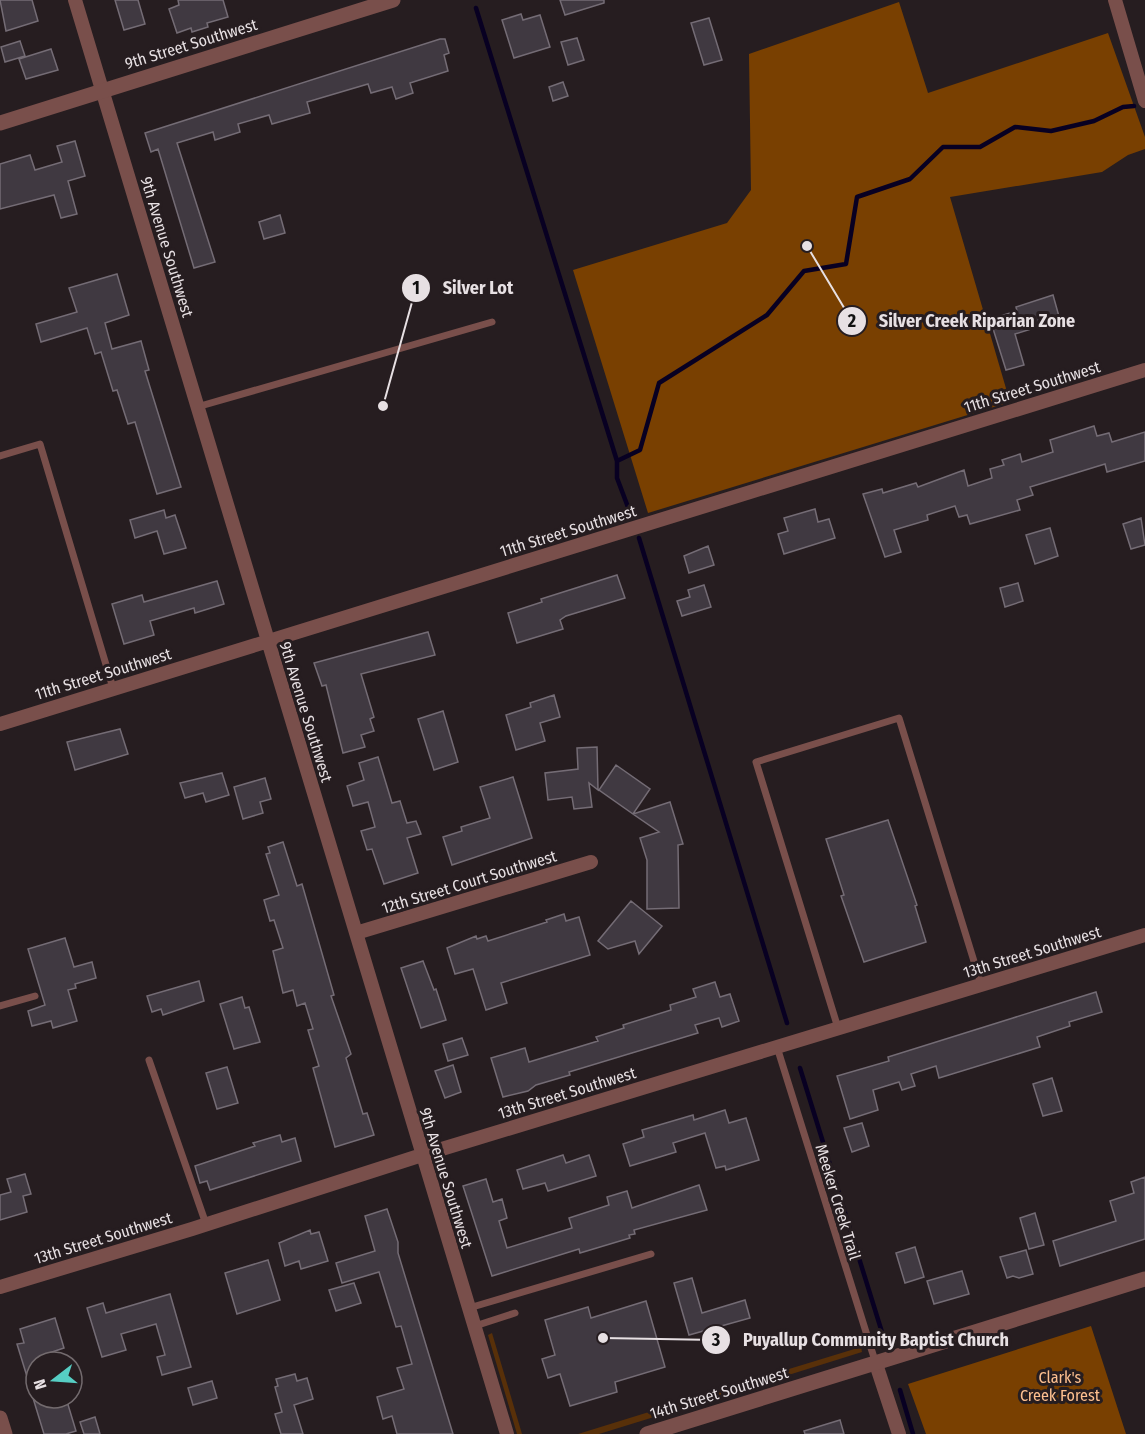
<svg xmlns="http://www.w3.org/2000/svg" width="1145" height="1434" font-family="'Fira Sans Condensed',sans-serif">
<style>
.green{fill:#583009}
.forest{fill:#794001}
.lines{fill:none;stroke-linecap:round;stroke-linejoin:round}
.stream{stroke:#080022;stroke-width:4.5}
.building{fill:#403941;stroke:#746c75;stroke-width:1.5}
.service{stroke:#794f4b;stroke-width:7}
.minor{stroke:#794f4b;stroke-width:14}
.tertiary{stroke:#794f4b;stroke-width:15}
.labels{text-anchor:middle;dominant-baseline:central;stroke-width:6;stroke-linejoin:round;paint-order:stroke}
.street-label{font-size:16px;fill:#e7e0e3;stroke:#261d20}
.park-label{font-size:16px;fill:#fec090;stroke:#261d20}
.leader{fill:none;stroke:#e7e0e3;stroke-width:2}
.callout-dot{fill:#e7e0e3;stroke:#261d20;stroke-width:2}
.mark-label{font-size:18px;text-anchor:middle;font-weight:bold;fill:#111}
.callout-label{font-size:18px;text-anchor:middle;font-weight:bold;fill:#e7e0e3;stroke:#261d20;stroke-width:6;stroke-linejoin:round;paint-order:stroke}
</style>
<rect width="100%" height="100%" fill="#261d20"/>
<!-- green -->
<path class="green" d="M492,1333L522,1434H517L488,1335Z
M861,1347L862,1352L712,1399L710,1393Z
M678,1403L680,1409L599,1434H578Z"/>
<!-- forest -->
<path class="forest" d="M899,2L928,93L1108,33L1145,137V149L1128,155L1102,172L950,197L1010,402L648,513L573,270L727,223L751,190L749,54Z
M1091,1326L1126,1434H926L908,1384Z"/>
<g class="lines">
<!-- stream -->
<path class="stream" d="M476,8L617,461
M631,515L617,478V461L640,450L659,383L767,315L804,271L846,264L857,197L910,179L943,147H980L1015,127L1051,131L1094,121L1123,107L1134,106
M639,538L787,1023
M800,1068L885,1342
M900,1390L913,1434"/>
</g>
<!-- building -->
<path class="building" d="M0,0H32L38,21L6,31Z
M115,0H138L145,24L124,30Z
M178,0H223L228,17L207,23L208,27L192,32L191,28L177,33L169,9L179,5Z
M560,0H604V3L565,15Z
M521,14L523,20L540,15L550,47L514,58L502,20Z
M709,18L722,60L704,65L691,23Z
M577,38L584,60L568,65L561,42Z
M440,39H445L449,53L444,55L448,71L410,83L413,93L396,99L392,87L371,93L368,84L307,102L310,113L272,124L269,115L238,124L240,132L215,140L213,132L177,143L215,262L194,268L158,149L151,152L145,133Z
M20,41L25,56L5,62L1,47Z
M51,49L58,70L26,79L19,59Z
M563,82L568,96L553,101L549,87Z
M75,141L85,176L68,181L77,214L61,218L54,195L0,209V164L30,155L35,170L62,162L57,146Z
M280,215L285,233L264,239L259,222Z
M117,274L129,315L105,323L112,349L141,341L149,370L145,371L181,487L157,494L135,422L128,424L117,390L113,391L101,352L95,354L87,328L41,342L36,324L77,312L69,288Z
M1053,295L1060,320L1015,334L1024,365L1006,370L990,319L1017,311L1016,307Z
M1094,426L1097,436L1109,433L1112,442L1145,432V461L1107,472L1105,464L1030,487L1033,495L1017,500L1020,510L970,524L967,515L959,517L955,506L927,515L928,520L894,530L901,552L885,557L863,494L882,489L883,493L916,483L918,487L964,470L968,486L992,478L990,469L1004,465L1002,460L1020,454L1022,462L1053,452L1050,440Z
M815,509L818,522L829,519L835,538L784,554L778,534L788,531L784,518Z
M164,510L166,518L175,515L186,548L164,554L157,531L135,538L130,520Z
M1141,518L1145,545L1131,549L1123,524Z
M1050,528L1058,556L1035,564L1026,535Z
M708,546L714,565L689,573L684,556Z
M617,575L625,598L566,616L560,620L563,629L517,643L508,613L542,602L541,599Z
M217,581L224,604L195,613L194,608L150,621L154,635L124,644L112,604L142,595L144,602Z
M1018,583L1023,601L1005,607L1000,588Z
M704,585L711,607L682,616L677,601L690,597L688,590Z
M428,632L435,655L361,674L374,717L370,719L374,731L361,735L365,747L343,753L326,685L322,686L314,663Z
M554,695L560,717L540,723L545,741L516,750L506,715L531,707L530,703Z
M443,711L458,762L434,770L418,719Z
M120,729L128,754L75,770L67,742Z
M597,747L598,790L589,783L592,807L574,809L572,797L548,800L545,773L578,769L577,748Z
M378,757L392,803L400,801L407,823L416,821L421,834L407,838L418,873L384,884L372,849L367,850L361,831L375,827L368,802L353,806L347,786L364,780L359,763Z
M616,765L650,789L633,814L599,790Z
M222,773L229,795L206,802L203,793L185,798L180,783Z
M513,777L532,838L452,865L443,837L462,831L461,827L490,818L480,787Z
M265,778L271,799L260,802L263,813L243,819L234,787Z
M670,802L683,844L678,845L679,908L647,909V860L640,838L659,832L633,814Z
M888,820L917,905L915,906L926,942L864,962L841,896L844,895L826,839Z
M283,842L297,886L302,884L334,995L331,996L351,1054L346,1058L363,1114L367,1113L374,1135L335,1147L313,1068L319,1066L308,1030L313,1029L305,1003L297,1006L293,990L283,993L273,951L283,948L274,920L270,921L264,900L279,895L266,854L270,853L268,847Z
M631,901L662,926L639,954L635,941L608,949L598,941Z
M564,914L566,921L579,917L590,955L501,983L507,1003L486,1010L473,969L455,974L447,948L476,936L477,939L486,936L488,941L547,922L546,920Z
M65,938L74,967L92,962L96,978L75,984L76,988L68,990L77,1021L53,1028L51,1021L32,1026L28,1011L45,1005L28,949Z
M423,961L434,990L436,989L446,1020L421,1028L401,968Z
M199,981L204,1001L163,1015L161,1009L152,1012L147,996Z
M715,982L720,997L730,994L739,1021L722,1027L719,1018L695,1025L698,1033L569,1072L570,1075L536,1085L528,1091L503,1097L491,1058L525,1048L529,1062L598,1041L596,1037L624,1028L623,1025L671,1010L670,1005L696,997L693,989Z
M1096,992L1102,1012L1069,1022L1070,1026L1037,1037L1040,1047L939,1078L936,1066L911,1074L915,1086L902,1090L899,1082L873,1090L878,1110L850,1119L837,1076L889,1061L888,1057Z
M242,997L245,1008L249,1007L260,1042L234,1049L220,1004Z
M462,1038L468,1055L448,1061L443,1044Z
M453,1065L461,1092L445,1098L435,1071Z
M227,1067L238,1103L217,1109L206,1073Z
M1052,1078L1062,1111L1043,1116L1033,1084Z
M725,1110L729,1123L746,1118L759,1160L726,1170L725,1166L716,1168L705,1133L673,1143L676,1152L630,1166L623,1144L644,1137L642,1130L693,1115L694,1120Z
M862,1123L869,1146L852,1152L844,1128Z
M280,1135L282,1142L295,1138L301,1161L210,1190L207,1181L200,1183L195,1166L255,1146L253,1143Z
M563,1155L566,1163L589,1155L596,1176L548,1191L545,1183L523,1189L517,1170Z
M25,1174L31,1194L23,1196L27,1212L0,1220V1195L11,1192L7,1179Z
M1145,1177V1239L1060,1266L1053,1241L1116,1221L1110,1201L1134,1193L1131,1182Z
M486,1179L493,1202L502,1199L507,1218L499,1221L507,1248L572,1228L569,1218L609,1205L607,1197L627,1191L632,1208L699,1185L707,1210L634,1230L635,1234L629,1235L630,1238L580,1253L579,1249L492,1276L463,1186Z
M387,1209L398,1242V1253L453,1434H397L392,1416L383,1419L377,1397L404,1389L397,1368L412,1364L401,1326L396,1327L379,1272L342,1283L336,1263L375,1251L365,1216Z
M1035,1213L1044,1245L1029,1249L1020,1218Z
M310,1230L311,1234L319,1232L328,1261L301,1269L299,1261L285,1266L279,1243Z
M915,1247L924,1277L905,1283L896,1253Z
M1026,1250L1033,1274L1019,1278L1013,1276L1007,1278L1000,1257Z
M268,1260L280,1300L237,1314L225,1273Z
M962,1271L969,1294L934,1304L927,1281Z
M692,1278L702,1313L745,1300L750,1318L689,1335L674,1283Z
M354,1283L361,1303L336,1311L329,1290Z
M170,1294L191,1367L162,1375L157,1357L165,1355L156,1324L121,1334L126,1350L102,1357L87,1308L103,1303L106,1313Z
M646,1301L665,1367L615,1382L617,1392L570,1406L560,1374L548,1378L542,1359L555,1355L545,1320L588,1307L591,1318Z
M55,1318L64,1348L46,1354L48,1362H36V1395L33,1396L17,1344L24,1343L20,1329Z
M295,1374L297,1381L307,1378L313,1399L294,1405L303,1434H281L275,1414L282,1412L275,1387L278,1386L276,1379Z
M212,1381L217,1398L193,1405L188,1388Z
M33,1398H66L76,1431L66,1434H44Z
M95,1417L100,1434H84L80,1422Z
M840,1420L844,1434H805L804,1431Z"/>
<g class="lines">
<!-- service -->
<path class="service" d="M197,407L492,322
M0,456L40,444L113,688
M0,1006L35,996
M838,1028L756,762L899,718L981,984
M777,1047L876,1364
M149,1060L206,1224
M469,1308L651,1254
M475,1326L515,1313"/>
<!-- minor -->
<path class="minor" d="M75,0L507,1434
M1115,0L1145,101
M0,724L1145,370
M356,933L591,862
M0,1287L192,1229L422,1155L1145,935
M876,1364L899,1434"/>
<!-- tertiary -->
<path class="tertiary" d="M0,123L393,0
M0,1418L5,1434
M647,1434L1145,1279"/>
</g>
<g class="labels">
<!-- street labels -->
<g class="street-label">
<text transform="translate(191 44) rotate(-17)">9th Street Southwest</text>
<text transform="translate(167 247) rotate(73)">9th Avenue Southwest</text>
<text transform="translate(1032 387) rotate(-17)">11th Street Southwest</text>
<text transform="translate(568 531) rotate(-17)">11th Street Southwest</text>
<text transform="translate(103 674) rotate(-17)">11th Street Southwest</text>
<text transform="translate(306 712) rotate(73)">9th Avenue Southwest</text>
<text transform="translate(469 882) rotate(-17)">12th Street Court Southwest</text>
<text transform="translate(1032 952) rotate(-17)">13th Street Southwest</text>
<text transform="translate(567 1093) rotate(-17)">13th Street Southwest</text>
<text transform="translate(446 1178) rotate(73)">9th Avenue Southwest</text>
<text transform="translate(838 1202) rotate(73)">Meeker Creek Trail</text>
<text transform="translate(103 1238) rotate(-17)">13th Street Southwest</text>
<text transform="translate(719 1393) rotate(-17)">14th Street Southwest</text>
</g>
<!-- park labels -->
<g class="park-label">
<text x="1060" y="1377">Clark's<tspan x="1060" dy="18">Creek Forest</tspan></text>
</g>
</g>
<!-- callouts -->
<path class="leader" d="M383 406L416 288M807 246L852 321M603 1338L716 1340"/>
<g class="callout-dot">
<circle cx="383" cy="406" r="6"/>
<circle cx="807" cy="246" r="6"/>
<circle cx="603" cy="1338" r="6"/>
<circle cx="416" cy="288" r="15"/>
<circle cx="852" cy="321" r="15"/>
<circle cx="716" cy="1340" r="15"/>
</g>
<g class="mark-label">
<text x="416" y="294">1</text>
<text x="852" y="327">2</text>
<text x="716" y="1346">3</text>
</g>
<g class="callout-label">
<text x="478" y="294">Silver Lot</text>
<text x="977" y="327">Silver Creek Riparian Zone</text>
<text x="876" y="1346">Puyallup Community Baptist Church</text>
</g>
<!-- north arrow -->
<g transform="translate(54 1380) rotate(253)"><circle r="28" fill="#261d20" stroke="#736b6e" stroke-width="1.5"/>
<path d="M0-4.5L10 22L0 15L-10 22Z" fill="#56cec4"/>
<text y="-9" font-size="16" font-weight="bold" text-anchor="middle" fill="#e7e0e3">N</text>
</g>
</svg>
